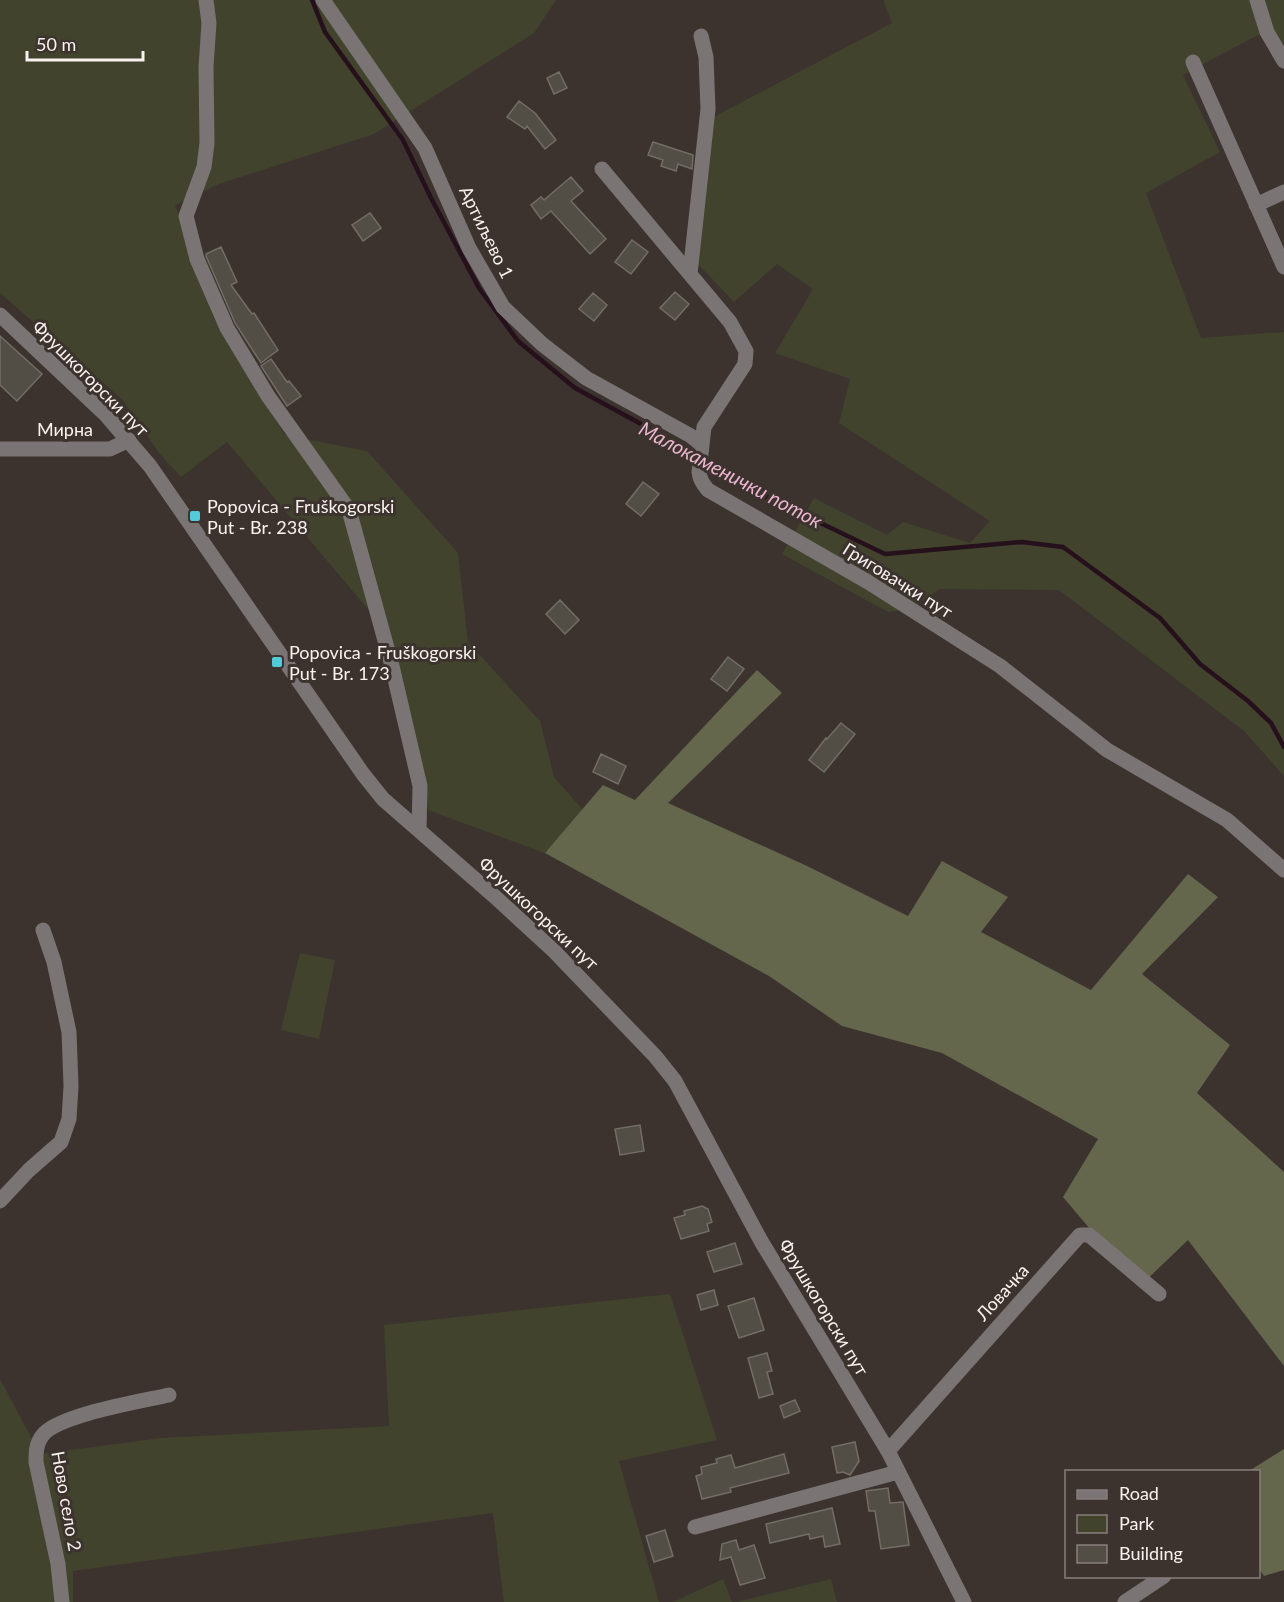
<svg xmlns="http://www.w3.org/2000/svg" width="1284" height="1602" font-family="Lato,sans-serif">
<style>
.green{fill:#41432d}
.forest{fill:#65674d}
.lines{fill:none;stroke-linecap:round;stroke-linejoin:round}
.stream{stroke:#26101c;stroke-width:4.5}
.building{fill:#524d45;stroke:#726d65;stroke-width:1.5}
.minor{stroke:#7a7474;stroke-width:15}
.tertiary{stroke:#7a7474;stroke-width:15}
.poi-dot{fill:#52cbd9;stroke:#3c332f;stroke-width:2}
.labels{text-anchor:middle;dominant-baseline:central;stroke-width:6;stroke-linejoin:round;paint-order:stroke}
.street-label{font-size:18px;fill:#f8f2ef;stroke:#3c332f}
.poi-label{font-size:18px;fill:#f8f2ef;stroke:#3c332f;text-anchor:start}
.water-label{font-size:20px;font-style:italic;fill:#ebb5d0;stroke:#3c332f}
</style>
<rect width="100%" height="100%" fill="#3c332f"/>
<!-- green -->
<path class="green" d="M0,0H556L534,33L374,134L219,184L175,205L214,319L285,435L367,451L458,553L468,642L540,721L554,777L583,810L545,853L428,810L388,633L227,442L181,477L159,453L123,400L0,293Z
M883,0H1284V51L1273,29L1252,38L1183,75L1220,152L1146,193L1201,338L1284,332V776L1244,731L1059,590L939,589L913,608L888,612L782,554L814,498L887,535L903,522L970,543L990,521L839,423L850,379L775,353L813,289L777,264L734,302L696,262L706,121L892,23Z
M300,953L335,960L319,1039L281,1030Z
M670,1294L717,1440L619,1461L659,1602H504L493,1513L73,1571V1602H0V1379L40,1454L161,1438L389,1426L384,1325Z
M723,1579L732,1602H673Z
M831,1579L837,1602H736Z"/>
<!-- forest -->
<path class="forest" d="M757,670L782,693L668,803L805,865L908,916L942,861L1008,897L981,932L1091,990L1188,874L1218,897L1142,974L1230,1045L1197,1093L1284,1172V1366L1188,1240L1139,1287L1063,1197L1098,1139L942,1053L842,1026L769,976L545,853L603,785L635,800Z
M1284,1449V1570L1264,1576L1258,1567V1472L1249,1471Z"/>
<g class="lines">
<!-- stream -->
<path class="stream" d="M312,0L325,32L403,140L431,198L479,288L518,341L575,388L663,436L754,491L885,554L1022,542L1063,547L1160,618L1200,664L1248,701L1271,723L1284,747"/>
</g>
<!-- building -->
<path class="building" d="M559,72L567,88L554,94L547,78Z
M519,101L535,113L556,140L545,149L527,126L525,129L507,117Z
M653,142L693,155L692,169L678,164L676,171L661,166L663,160L648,155Z
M571,177L583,191L571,201L606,239L590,254L551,211L541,219L531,205L541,197L544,200Z
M370,213L381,228L363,241L352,225Z
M632,240L648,252L631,274L615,262Z
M221,247L237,282L231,285L252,314L254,313L278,350L261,363L235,323L206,256V254Z
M675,292L689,304L675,320L660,308Z
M593,293L607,305L594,321L579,309Z
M0,336L42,374L17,401L0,385Z
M271,359L287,382L289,381L301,396L287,406L261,366Z
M643,482L659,494L641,516L626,504Z
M560,600L579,620L565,634L546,614Z
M728,657L744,669L727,691L711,679Z
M841,723L855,734L824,772L809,760L826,738L827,739Z
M601,754L626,766L618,784L593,772Z
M640,1125L644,1151L620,1155L615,1129Z
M702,1206L708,1209L712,1222L707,1224L709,1231L681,1239L674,1218L685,1215L684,1211Z
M735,1243L742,1264L714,1272L707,1252Z
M714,1290L718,1305L701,1310L697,1295Z
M754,1298L764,1330L739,1338L728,1306Z
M767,1353L772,1371L767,1372L773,1394L759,1398L748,1358Z
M795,1400L800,1411L784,1418L780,1406Z
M855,1442L859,1461L850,1475L843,1472L837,1473L832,1447Z
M784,1454L789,1473L730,1488L731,1492L702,1499L696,1476L702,1474L701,1467L717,1463L716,1459L731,1455L735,1468Z
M888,1488L890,1503L903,1502L909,1545L881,1549L875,1511H869L866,1491Z
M832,1508L840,1544L825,1547L823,1536L810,1539L809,1534L770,1543L766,1524Z
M665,1530L673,1556L654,1562L646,1536Z
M736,1540L739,1550L754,1545L765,1578L740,1585L731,1557L720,1560L722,1544Z"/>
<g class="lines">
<!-- minor -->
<path class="minor" d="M206,0L209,23L206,67L207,143L204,167L186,216L197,259L227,328L268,396L349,510L392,666L420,786L419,829
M323,0L425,148L469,248L503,307L542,344L586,378L691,436L702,445
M1257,0L1267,32L1284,61
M1193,62L1284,267
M602,169L730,322L746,351L745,364L704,427L699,472C700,480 703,484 708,490L868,582L1000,666L1107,750L1227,820L1284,870
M1256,205L1284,192
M690,274L708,109L706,57L701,36
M0,449H110L129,440
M0,1201L29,1170L61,1142L69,1119L71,1086L69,1032L54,962L43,930
M888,1451L1080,1235H1089L1159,1294
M695,1527L898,1472
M62,1602L58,1564L36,1462C36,1453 36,1444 42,1436C56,1415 143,1401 169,1395
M1125,1602L1164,1576"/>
<!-- tertiary -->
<path class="tertiary" d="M0,315L106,415L150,466L363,774L383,799L493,895L554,951L655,1056L675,1081L761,1241L888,1451L964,1602"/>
</g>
<!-- markers -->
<g class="poi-dot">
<rect x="189" y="510" width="12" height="12" rx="3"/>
<rect x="271" y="656" width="12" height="12" rx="3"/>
</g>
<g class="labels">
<!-- street labels -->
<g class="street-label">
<text transform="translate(487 232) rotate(64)">Артиљево 1</text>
<text transform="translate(91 378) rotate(45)">Фрушкогорски пут</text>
<text x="65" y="429">Мирна</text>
<text transform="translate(898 580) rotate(32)">Григовачки пут</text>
<text transform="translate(539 913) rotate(43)">Фрушкогорски пут</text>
<text transform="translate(1002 1292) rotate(-48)">Ловачка</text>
<text transform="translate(824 1307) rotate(59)">Фрушкогорски пут</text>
<text transform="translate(67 1501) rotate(80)">Ново село 2</text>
</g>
<!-- poi labels -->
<g class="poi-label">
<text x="207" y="506">Popovica - Fruškogorski<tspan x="207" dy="21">Put - Br. 238</tspan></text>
<text x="289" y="652">Popovica - Fruškogorski<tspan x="289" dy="21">Put - Br. 173</tspan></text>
</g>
<!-- water labels -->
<g class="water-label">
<text transform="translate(731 474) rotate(28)">Малокаменички поток</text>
</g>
</g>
<!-- legend -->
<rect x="1065" y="1470" width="195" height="108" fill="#3c332f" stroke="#877f7c" stroke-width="1.5"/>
<rect x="1077" y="1490" width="30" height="9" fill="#7a7474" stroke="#877f7c" stroke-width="1.5"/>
<text x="1119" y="1500" font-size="18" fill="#f8f2ef">Road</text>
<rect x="1077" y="1515" width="30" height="18" fill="#41432d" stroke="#877f7c" stroke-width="1.5"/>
<text x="1119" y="1530" font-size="18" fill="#f8f2ef">Park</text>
<rect x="1077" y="1545" width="30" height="18" fill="#524d45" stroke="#877f7c" stroke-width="1.5"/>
<text x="1119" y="1560" font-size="18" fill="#f8f2ef">Building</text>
<!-- scale -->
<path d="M27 51v9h116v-9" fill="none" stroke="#f8f2ef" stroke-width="3"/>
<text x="36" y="51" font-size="18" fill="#f8f2ef" stroke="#3c332f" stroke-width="4.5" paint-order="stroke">50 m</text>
</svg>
